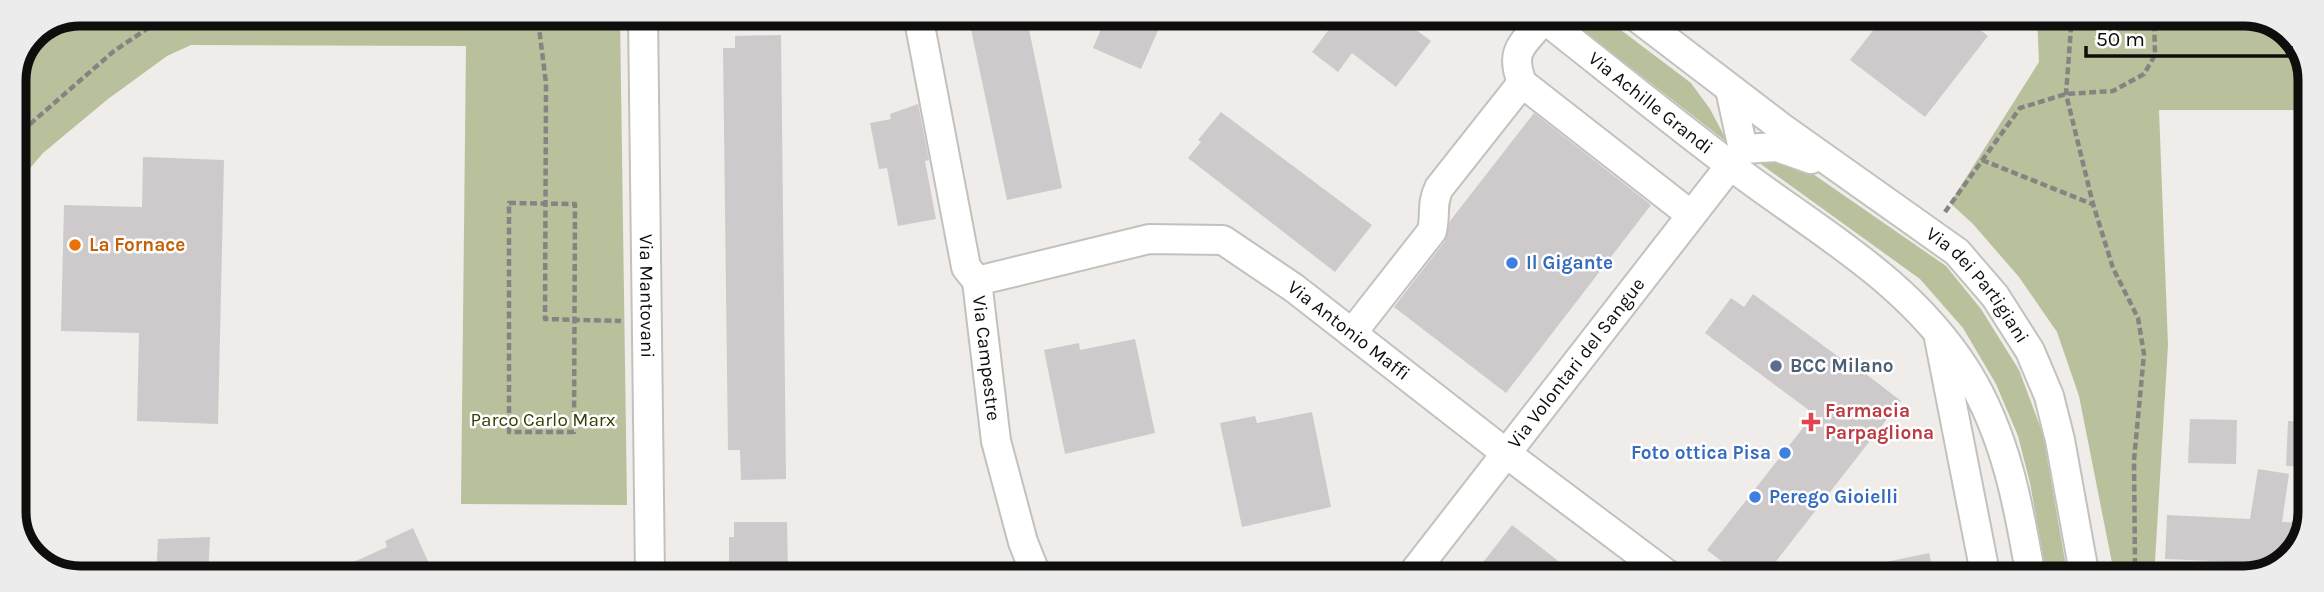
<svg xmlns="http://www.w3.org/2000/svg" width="2324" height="592" font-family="Karla,sans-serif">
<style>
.green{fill:#b8c19c}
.building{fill:#cecacb}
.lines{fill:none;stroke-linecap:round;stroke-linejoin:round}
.minor-casing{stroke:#c3c1be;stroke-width:32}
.path{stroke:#868482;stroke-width:4.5;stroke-dasharray:7 3.5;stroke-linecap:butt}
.minor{stroke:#fff;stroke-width:28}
.food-dot{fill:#e8710a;stroke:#fff;stroke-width:2.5}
.shop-dot{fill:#3f7fe0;stroke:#fff;stroke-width:2.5}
.service-dot{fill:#5c6f8a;stroke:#fff;stroke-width:2.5}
.health-dot{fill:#e0444e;stroke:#fff;stroke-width:2.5}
.labels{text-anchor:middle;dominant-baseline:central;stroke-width:5;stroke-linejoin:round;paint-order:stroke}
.street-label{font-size:19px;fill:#0f0e0d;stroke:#fff}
.food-label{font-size:19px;font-weight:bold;fill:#c56008;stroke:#fff;text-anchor:start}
.shop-label{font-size:19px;font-weight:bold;fill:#366cbe;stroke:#fff;text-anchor:start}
.service-label{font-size:19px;font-weight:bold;fill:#4e5e75;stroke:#fff;text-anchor:start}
.health-label{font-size:19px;font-weight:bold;fill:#be3a42;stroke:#fff;text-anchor:start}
.park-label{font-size:19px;fill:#353f02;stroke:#fff}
.rim{fill:none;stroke:#0f0e0d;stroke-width:9}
</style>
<rect width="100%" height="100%" fill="#efece9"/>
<!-- green -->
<path class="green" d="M80,14H620L627,505L461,504L466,46L191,45L167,56L108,99L43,153L14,187V80L34,33Z
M1563,15H1601L1691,83L1710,109L1728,143Z
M2037,15H2257L2293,36L2309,72V110H2159L2168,345L2154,578H2115L2079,396L2057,332L2019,277L1973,224L1950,203L2039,62Z
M1758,162L1777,163L1813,174L1946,266L1981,309L2019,370L2043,434L2068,578H2047L2030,483L2018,436L1996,384L1963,328L1920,279Z"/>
<!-- building -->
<path class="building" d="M968,15H1026L1062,188L1007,200Z
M1107,15H1165L1141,69L1093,48Z
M1340,15H1396L1431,41L1396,87L1352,53L1338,72L1312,52Z
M1885,15H1961L1988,36L1925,117L1850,60Z
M781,35L786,479L741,480L740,450H728L723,48H735V36Z
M918,104L929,160L925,161L936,219L898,226L887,168L879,169L870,123L891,119L890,114Z
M1221,112L1372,225L1335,272L1188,158L1201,142L1198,140Z
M1534,113L1651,205L1506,393L1394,307L1445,241L1450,221Z
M143,157L224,160L218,424L137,421L139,333L61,331L64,205L142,207Z
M1753,294L1851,366L1853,364L1901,401L1763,578H1743L1707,550L1814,414L1705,333L1731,298L1744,307Z
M1135,339L1155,433L1065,454L1044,350L1079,343L1080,350Z
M1312,412L1331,507L1242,527L1220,423L1255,416L1257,423Z
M2190,419L2237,420L2236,464L2188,463Z
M2288,421L2309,422V467L2286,466Z
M2258,469L2289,474L2282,522L2309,523L2285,564L2165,559L2167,515L2250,519Z
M734,522H787L788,577H729V537H734Z
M1512,525L1580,578H1471Z
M413,528L435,577H320L387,547L385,541Z
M210,537L208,577H156L158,539Z
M1929,553L1935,578H1858L1857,568Z"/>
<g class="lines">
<defs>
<g id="minor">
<path id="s1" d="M643,14L650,577"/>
<path id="s2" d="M918,15L966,267L977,281L996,441L1023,542L1037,577"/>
<path id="s3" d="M1539,15C1603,65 1665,116 1730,165C1815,230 1909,279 1967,372C2006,435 2019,507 2031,578"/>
<path id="s4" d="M1634,15L1782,128L1957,252L1995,296L2030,351L2049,396L2060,440L2085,578"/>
<path d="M1522,83C1509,49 1523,45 1544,19"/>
<path d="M1730,89L1743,149"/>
<path id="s5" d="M977,281L1149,239L1223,240L1294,288L1507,454L1672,578"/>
<path d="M1352,333L1432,231C1436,213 1431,205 1439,188L1522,83L1691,215"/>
<path d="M1939,338L1986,578"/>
<path id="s6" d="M1410,577L1743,149L1777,147L1811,159"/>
</g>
</defs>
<!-- minor casing -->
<use href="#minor" class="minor-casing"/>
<!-- path -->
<path class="path" d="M530,14L539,28L546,83L545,319L621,321
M2072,15L2066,94L2093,204L2113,268L2138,318L2144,354L2134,460L2135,566
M14,138L114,51L169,14
M1982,160L2092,204
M509,203L575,204L574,432H509Z
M1945,212L2020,108L2066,94L2113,91L2144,74L2155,55L2154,15
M14,352L20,391L22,537"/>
<!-- minor -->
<use href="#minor" class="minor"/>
</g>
<!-- markers -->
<circle class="food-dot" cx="75" cy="245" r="7"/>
<g class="shop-dot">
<circle cx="1512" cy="263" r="7"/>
<circle cx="1785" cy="453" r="7"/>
<circle cx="1755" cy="497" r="7"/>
</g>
<circle class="service-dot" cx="1776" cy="366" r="7"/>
<path class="health-dot" d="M1807.5 411.5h7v7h7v7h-7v7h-7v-7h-7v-7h7z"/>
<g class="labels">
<!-- street labels -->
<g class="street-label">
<text stroke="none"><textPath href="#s3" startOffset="142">Via Achille Grandi</textPath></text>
<text stroke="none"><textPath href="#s4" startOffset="439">Via dei Partigiani</textPath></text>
<text stroke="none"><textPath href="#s1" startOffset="282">Via Mantovani</textPath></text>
<text stroke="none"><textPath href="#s5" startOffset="406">Via Antonio Maffi</textPath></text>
<text stroke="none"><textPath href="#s2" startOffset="352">Via Campestre</textPath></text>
<text stroke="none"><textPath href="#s6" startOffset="271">Via Volontari del Sangue</textPath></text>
</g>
<!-- food labels -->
<g class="food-label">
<text x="89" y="245">La Fornace</text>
</g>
<!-- shop labels -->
<g class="shop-label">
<text x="1526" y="263">Il Gigante</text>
<text x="1771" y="453" text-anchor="end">Foto ottica Pisa</text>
<text x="1769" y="497">Perego Gioielli</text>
</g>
<!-- service labels -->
<g class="service-label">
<text x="1790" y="366">BCC Milano</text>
</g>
<!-- health labels -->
<g class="health-label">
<text x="1825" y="411">Farmacia<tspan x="1825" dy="22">Parpagliona</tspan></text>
</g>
<!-- park labels -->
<g class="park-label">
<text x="543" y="420">Parco Carlo Marx</text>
</g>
</g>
<!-- crop -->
<path d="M0 0H2324V592H0ZM80 26H2244A54 54 0 0 1 2298 80V512A54 54 0 0 1 2244 566H80A54 54 0 0 1 26 512V80A54 54 0 0 1 80 26Z" fill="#ececec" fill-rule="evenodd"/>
<path class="rim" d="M80 26H2244A54 54 0 0 1 2298 80V512A54 54 0 0 1 2244 566H80A54 54 0 0 1 26 512V80A54 54 0 0 1 80 26Z"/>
<!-- scale -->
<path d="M2086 46v10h205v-10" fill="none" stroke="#0f0e0d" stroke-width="3.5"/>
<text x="2096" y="46" font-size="21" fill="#0f0e0d" stroke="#ffffff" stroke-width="5" paint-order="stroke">50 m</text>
</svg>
